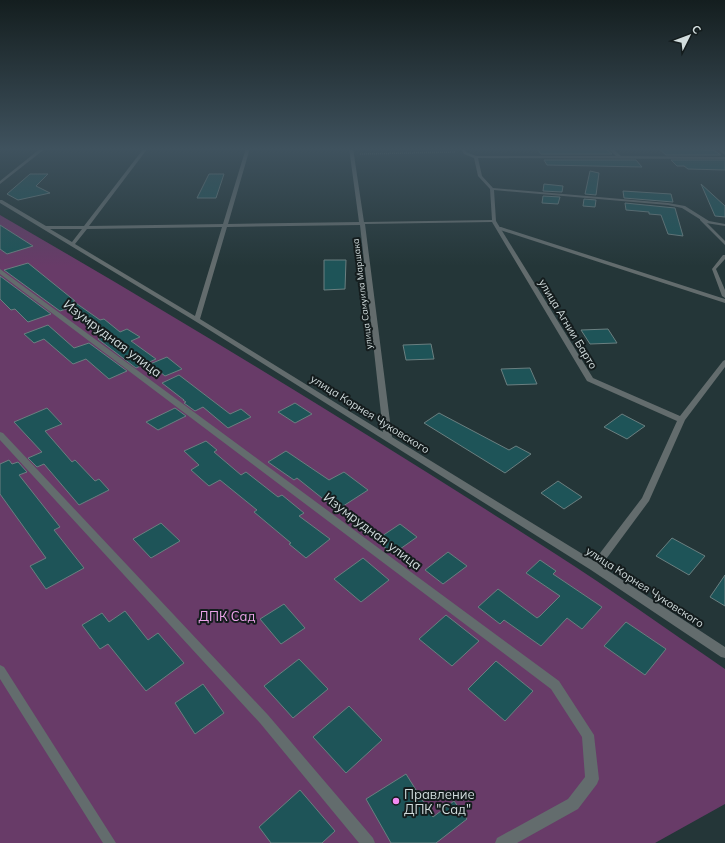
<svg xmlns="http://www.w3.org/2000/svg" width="725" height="843" font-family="Mulish,sans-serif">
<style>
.green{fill:#683b68}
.building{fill:#1e5458;stroke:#6a7f80}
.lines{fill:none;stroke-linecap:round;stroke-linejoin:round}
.path{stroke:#657476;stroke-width:1.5;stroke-dasharray:1 1;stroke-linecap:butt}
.lane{fill:#636c6d;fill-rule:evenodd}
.street{fill:#636c6d;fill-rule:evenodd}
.poi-dot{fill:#f38af2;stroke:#141c1d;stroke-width:1.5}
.labels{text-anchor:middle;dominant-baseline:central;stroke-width:4;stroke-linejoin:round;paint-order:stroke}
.far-street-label{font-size:9px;fill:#d1dcdd;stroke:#141c1d}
.street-label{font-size:11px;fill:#d1dcdd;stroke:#141c1d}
.near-street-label{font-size:13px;fill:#d1dcdd;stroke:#141c1d}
.near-park-label{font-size:13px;fill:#eda5eb;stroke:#141c1d}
.near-poi-label{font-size:13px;fill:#d1dcdd;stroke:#141c1d;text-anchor:start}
</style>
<rect width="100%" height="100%" fill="#243638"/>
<!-- green -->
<path class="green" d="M0,215C187,323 372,436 554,553C612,590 668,630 725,669V804L655,843H0Z"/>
<!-- building -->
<path class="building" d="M537,148L606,149L612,154H541Z
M659,149L713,150L721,155H666Z
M544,160H636L642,167L547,165Z
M671,160H725V170L688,169L684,166H677Z
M590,171L599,173L596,195L585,194Z
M30,174H48L36,186L50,193L18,200L7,194Z
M209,174H224L216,198H197Z
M544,184L563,186L562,192L543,191Z
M701,184L725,206V217L715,216Z
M623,191L671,194L673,202L624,198Z
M543,196L560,197L558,204L542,203Z
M584,199L596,200L595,207L583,206Z
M625,203L675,208L683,236L668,234L661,215L649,214V212L626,210Z
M0,225L33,246L7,254L0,249Z
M324,260H346L345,289L324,290Z
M28,263L75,301H73L100,320L104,319L120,332L127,329L140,337L131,341L156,359L136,368L98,339L103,337L69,311L72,307L60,311L4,270Z
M0,276L51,314L28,322L15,309L11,310L0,299Z
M48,325L74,348L89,343L127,371L109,379L86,359L73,364L44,339L34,343L24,334Z
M608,329L617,343L590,344L581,330Z
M431,344L434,359L406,360L403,345Z
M167,357L182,369L165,376L150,364Z
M530,368L537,384L507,385L501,369Z
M179,375L230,414L241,409L251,417L228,428L203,407L195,411L184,403L186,402L183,400H184L162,383Z
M295,403L312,414L295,423L278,412Z
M47,408L62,424L45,431L72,462L75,460L95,481L99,479L109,490L79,505L44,464L37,467L28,458L42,452L14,422Z
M175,408L186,416L158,430L146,422Z
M439,413L509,450L516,446L531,454L505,473L424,423Z
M622,414L645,426L627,439L604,427Z
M206,441L217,450L214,452L241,475L246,472L278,497L282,495L304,513L299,516L330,539L306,558L289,544L291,543L254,512L257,510L220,480L209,486L191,470L199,465L184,451Z
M286,451L329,480L344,472L368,490L337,510L297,478L294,480L268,462Z
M9,460L12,464L18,462L27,472L19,475L60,527L54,530L84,568L46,589L30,566L46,558L0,494V464Z
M558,481L582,497L564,509L541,493Z
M161,523L180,541L151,558L133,539Z
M400,524L417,537L393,554L376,540Z
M672,538L705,556L689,575L656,556Z
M448,552L467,566L443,584L425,570Z
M363,558L389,580L361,602L334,579Z
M540,560L556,571L553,574L602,607L582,629L567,618L541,646L504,620L500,624L478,607L498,589L537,618L540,616L560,596L526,573Z
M725,575V606L710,597Z
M284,604L305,628L281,644L260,619Z
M125,611L148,640L158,633L184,663L146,691L108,644L100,649L82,625L102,613L109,622Z
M446,615L479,641L452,666L419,639Z
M626,622L666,649L645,675L604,646Z
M299,659L328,689L293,718L264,686Z
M496,661L533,691L505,721L468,689Z
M203,684L224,713L195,734L175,703Z
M349,706L382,740L346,773L313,737Z
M406,774L433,817L454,801L467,819L436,843H391L366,799Z
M300,790L335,831L322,843H271L259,827Z"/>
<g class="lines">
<!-- path -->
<path class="path" d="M360,154L455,152"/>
<!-- lane -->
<path class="lane" d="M700,218H702L725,241V245L700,220Z
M497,227H501L725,299V303L497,229Z
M723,255H725V259L716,269L725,290V298L722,296L712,269Z
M0,665L4,667L116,843H103L0,679Z"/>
<!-- street -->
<path class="street" d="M41,148H46L0,184V181Z
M144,148H148L89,226L223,224L246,148H250L228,224L359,222L349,148H353L364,222L492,220L490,189L478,176L474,158L464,154L460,148H464L466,152L476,156H616L607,148H612L621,156L725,157V159L478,158L482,176L493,188L668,203L685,206L709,221L725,224V226L706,223L682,208L668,205L494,190L496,221L593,378L680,416L723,361L725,360V367L685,420L649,501L601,566L725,647V658L721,657L591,570L195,321L0,203V200H2L46,226H84ZM492,222L587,381L677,421L642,498L594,561L392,437L365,224ZM360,225L383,432L200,319L227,227ZM222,227L195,316L75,244L87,229ZM50,229H82L72,242Z
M716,148H721L725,152V155Z
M0,269L559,681L594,735L599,779L597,784L578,809L517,843H495L497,838L568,799L585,777L582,737L551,689L0,274Z
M0,432L3,433L268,715L373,838L375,843H359L260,723L0,440Z"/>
</g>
<!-- sky -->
<linearGradient id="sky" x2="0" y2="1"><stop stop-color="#141e1f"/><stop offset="0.56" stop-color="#3f525e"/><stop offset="1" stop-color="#3f525e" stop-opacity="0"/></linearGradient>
<rect width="725" height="266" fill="url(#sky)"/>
<!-- markers -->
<circle class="poi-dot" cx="396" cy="801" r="4"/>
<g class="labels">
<!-- far-street labels -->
<g class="far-street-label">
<text transform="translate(362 294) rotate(-97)">улица Самуила Маршака</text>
</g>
<!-- street labels -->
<g class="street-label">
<text transform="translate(568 324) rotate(59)">улица Агнии Барто</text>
<text transform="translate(370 414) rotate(32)">улица Корнея Чуковского</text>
<text transform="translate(645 587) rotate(33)">улица Корнея Чуковского</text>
</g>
<!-- near-street labels -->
<g class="near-street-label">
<text transform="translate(113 338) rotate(37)">Изумрудная улица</text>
<text transform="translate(373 531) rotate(37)">Изумрудная улица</text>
</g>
<!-- near-park labels -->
<g class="near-park-label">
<text x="227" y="616">ДПК Сад</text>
</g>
<!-- near-poi labels -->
<g class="near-poi-label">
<text x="404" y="794">Правление<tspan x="404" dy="15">ДПК "Сад"</tspan></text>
</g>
</g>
<!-- north arrow -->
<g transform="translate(689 36) rotate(48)" stroke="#141c1d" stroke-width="3" paint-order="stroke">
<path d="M0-3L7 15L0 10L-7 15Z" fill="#d1dcdd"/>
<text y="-6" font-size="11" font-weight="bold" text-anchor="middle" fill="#d1dcdd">С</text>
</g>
</svg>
